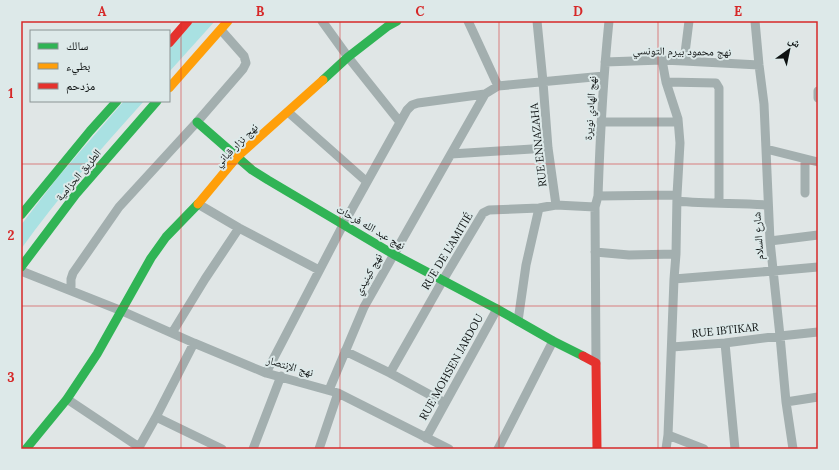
<svg xmlns="http://www.w3.org/2000/svg" width="839" height="470" font-family="Lora,'Noto Naskh Arabic',serif">
<style>
.green{fill:#a9e1e2}
.lines{fill:none;stroke-linecap:round;stroke-linejoin:round}
.street{stroke:#a3afaf;stroke-width:9}
.fast{stroke:#30b455;stroke-width:9}
.slow{stroke:#ff9f0a;stroke-width:9}
.jam{stroke:#e5322d;stroke-width:9}
.grid{fill:none;stroke:#d62828;stroke-width:1;stroke-opacity:0.55}
.labels{text-anchor:middle;dominant-baseline:central;stroke-width:4;stroke-linejoin:round;paint-order:stroke}
.street-label{font-size:11px;fill:#0e1212;stroke:#dde9e9}
.neatline{fill:none;stroke:#d62828;stroke-width:1.5}
.grid-label{font-size:13px;text-anchor:middle;font-weight:bold;fill:#d62828}
</style>
<rect width="100%" height="100%" fill="#e0e6e6"/>
<!-- green -->
<path class="green" d="M194,21H215L169,72V49Z
M124,101H144C101,149 58,197 21,249V225L58,177Z"/>
<g class="lines">
<!-- street -->
<path class="street" d="M322,21L348,57L399,121
M468,21L498,86
M537,21L543,82L548,148L556,205
M755,21L759,65L764,104L770,241L780,336L786,402L793,449
M662,60L666,82L678,119L680,143L677,195L676,254L674,279L668,435L666,449
M684,61L689,21
M605,62L662,60L684,61L759,65
M666,82L716,83L719,88V203
M818,98V91
M288,112L367,182
M601,122H678
M766,149L818,162
M451,154L548,148
M805,159V193
M598,196L677,195
M677,201C707,204 738,203 768,205
M198,204L239,228L319,270
M595,207L596,363
M770,241L818,235
M595,252L629,255L676,254
M21,271L122,311L194,343L266,373L338,393L449,449
M674,279L773,271L818,267
M71,290V279L73,273L119,207L197,122L243,69L246,63L244,56L221,30
M518,321L526,265L539,208
M172,333L205,279L239,228
M725,343L735,449
M672,347L725,343L780,336L818,332
M345,351L390,373L445,403
M266,373L343,225L407,110L412,105L418,103L485,94
M390,373L443,280L483,213L489,210L539,208L556,205L595,207L598,196C600,138 603,79 609,21
M329,390L364,307L485,94L498,86L604,76
M67,399L139,447
M786,402L818,397
M156,417L194,343
M668,435L704,449
M426,438L497,309
M138,449L156,417L222,449
M253,449L281,376
M319,449L338,393
M498,449L553,341"/>
<!-- fast -->
<path class="fast" d="M323,80L348,57L388,26L397,21
M197,122L252,170L268,180L393,254L497,309L553,341L583,356
M21,215L90,131L117,101
M21,267L76,194L157,101
M26,449L67,399L97,354L151,258L166,237L198,204"/>
<!-- slow -->
<path class="slow" d="M169,88L228,21
M198,204L237,157L323,80"/>
<!-- jam -->
<path class="jam" d="M169,43L188,21
M583,356L596,363L597,449"/>
</g>
<!-- grid -->
<path class="grid" d="M181,21V449M340,21V449M499,21V449M658,21V449M21,164H818M21,306H818"/>
<g class="labels">
<!-- street labels -->
<g class="street-label">
<text transform="translate(682 51) rotate(1)">نهج محمود بيرم التونسي</text>
<text transform="translate(590 108) rotate(-86)">نهج الهادي نويرة</text>
<text transform="translate(236 145) rotate(-45)">نهج نزار قباني</text>
<text transform="translate(538 145) rotate(-96)">RUE ENNAZAHA</text>
<text transform="translate(78 175) rotate(-50)">الطريق الحزامية</text>
<text transform="translate(371 227) rotate(30)">نهج عبد الله فرحات</text>
<text transform="translate(758 236) rotate(-94)">شارع السلام</text>
<text transform="translate(447 251) rotate(-59)">RUE DE L'AMITIÉ</text>
<text transform="translate(368 274) rotate(-61)">نهج كينيدي</text>
<text transform="translate(725 330) rotate(-6)">RUE IBTIKAR</text>
<text transform="translate(290 366) rotate(16)">نهج الإنتصار</text>
<text transform="translate(451 367) rotate(-61)">RUE MOHSEN JARDOU</text>
</g>
</g>
<!-- border -->
<rect width="839" height="470" fill="none" stroke="#dde9e9" stroke-width="44"/>
<!-- legend -->
<rect x="30" y="30" width="140" height="72" fill="#dde9e9" stroke="#8a9393"/>
<rect x="38" y="43" width="20" height="6" fill="#30b455" stroke="#8a9393"/>
<text x="66" y="50" font-size="12" fill="#0e1212">سالك</text>
<rect x="38" y="63" width="20" height="6" fill="#ff9f0a" stroke="#8a9393"/>
<text x="66" y="70" font-size="12" fill="#0e1212">بطيء</text>
<rect x="38" y="83" width="20" height="6" fill="#e5322d" stroke="#8a9393"/>
<text x="66" y="90" font-size="12" fill="#0e1212">مزدحم</text>
<!-- north arrow -->
<g transform="translate(789 50) rotate(33)" stroke="#dde9e9" stroke-width="3" paint-order="stroke">
<path d="M0-3L7 15L0 10L-7 15Z" fill="#0e1212"/>
<text y="-6" font-size="11" font-weight="bold" text-anchor="middle" fill="#0e1212">ش</text>
</g>
<rect x="22" y="22" width="795" height="426" class="neatline"/>
<g class="grid-label">
<text x="102" y="16">A</text>
<text x="260" y="16">B</text>
<text x="420" y="16">C</text>
<text x="578" y="16">D</text>
<text x="738" y="16">E</text>
<text x="11" y="98">1</text>
<text x="11" y="240">2</text>
<text x="11" y="382">3</text>
</g>
</svg>
